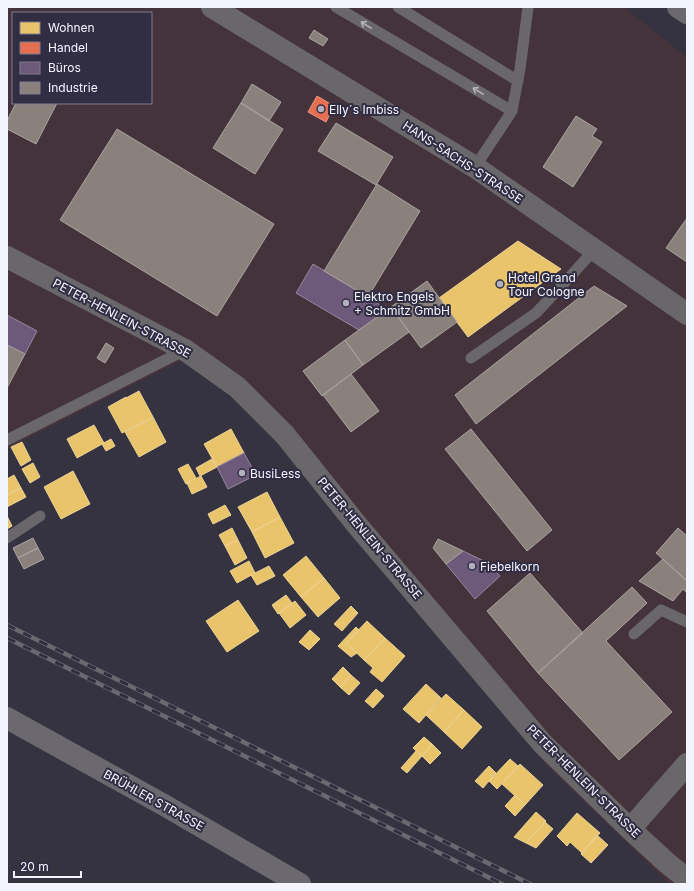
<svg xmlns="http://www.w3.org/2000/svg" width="694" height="891" font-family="Inter,sans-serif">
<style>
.industrial{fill:#44333b;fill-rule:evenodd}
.homes{fill:#e9c46a;stroke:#ecd297}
.shops{fill:#e76f51;stroke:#eb9785}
.offices{fill:#6d597a;stroke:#9688a2}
.industry{fill:#8a817c;stroke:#aaa4a3}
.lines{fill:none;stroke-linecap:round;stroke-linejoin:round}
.service{stroke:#6a676b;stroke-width:11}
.minor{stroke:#6a676b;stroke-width:22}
.secondary{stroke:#6b696f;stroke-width:22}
.rail-casing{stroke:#6a696f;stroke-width:4.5}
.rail{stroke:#312e44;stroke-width:3;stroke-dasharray:9;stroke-linecap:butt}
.oneway{stroke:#b6b5bc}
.poi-dot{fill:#b1b0bc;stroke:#312e44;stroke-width:1.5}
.labels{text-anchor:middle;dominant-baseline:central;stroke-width:4;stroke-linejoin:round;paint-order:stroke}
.poi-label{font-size:12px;fill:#f4f4ff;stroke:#312e44;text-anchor:start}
.street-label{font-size:12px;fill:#f4f4ff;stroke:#312e44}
</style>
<rect width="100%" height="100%" fill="#34333f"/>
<!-- industrial -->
<path class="industrial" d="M7,7H624L687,57V884H669L545,764L256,415L184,359L7,449ZM13,13H151V103H13Z"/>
<!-- homes -->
<path class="homes" d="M518,241L561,269L468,337L439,298Z
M139,391L153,417L122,433L108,407L126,397V398Z
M153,417L166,442L139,457L125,432Z
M94,425L104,443L77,458L67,439Z
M231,429L244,453L217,467L204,444Z
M111,439L115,446L106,451L102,444Z
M22,442L31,460L21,466L11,447Z
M212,459L217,467L200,476L196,468Z
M33,463L40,477L30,483L22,469Z
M188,464L196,478L186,484L178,469Z
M73,471L90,504L61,519L44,487Z
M14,475L21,488L7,495V479Z
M201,476L207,487L192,494L187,483Z
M21,488L26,497L7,507V495Z
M267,492L280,517L252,532L238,507Z
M225,505L231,515L213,524L208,514Z
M7,516L12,526L7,529Z
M280,517L294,543L265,558L252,532Z
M232,528L238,540L225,546L219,535Z
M238,540L247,558L235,565L225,546Z
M306,556L324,578L301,597L283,575Z
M249,561L255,573L237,583L230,571Z
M269,566L275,576L257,585L251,575Z
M324,578L340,598L318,617L301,597Z
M286,595L292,603L278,614L272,605Z
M238,600L259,631L227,652L206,621Z
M295,601L306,615L290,628L279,613Z
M351,606L358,613L342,631L334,624Z
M367,621L385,638L364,660L346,643Z
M356,627L359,630L346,643L357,653L351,657L338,646Z
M310,630L320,639L309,650L299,642Z
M385,638L405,656L382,682L370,672L373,668L364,660Z
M343,667L351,675L340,687L332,679Z
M351,675L360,683L349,695L340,687Z
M426,684L441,698L419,723L403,709Z
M376,689L384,696L373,708L365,701Z
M446,694L464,710L444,732L426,715Z
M464,710L482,727L462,749L444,732Z
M424,737L432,744L422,756L413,748Z
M432,744L441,753L430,764L422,756Z
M416,751L422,756L407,773L401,768Z
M510,759L518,766L497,789L489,781Z
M520,764L543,785L525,805L502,784Z
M489,766L496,773L483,788L475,781Z
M515,795L525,805L515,816L505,806Z
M536,812L546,821L526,843L514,837Z
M577,813L600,833L582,853L570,842L567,846L557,836Z
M545,822L553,829L536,848L526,843Z
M597,835L608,845L591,863L581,854Z"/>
<!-- shops -->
<path class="shops" d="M317,96L334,106L326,122L308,112Z"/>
<!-- offices -->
<path class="offices" d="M313,264L368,297L388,310L359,330L296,293Z
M7,315L37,331L25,354L7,345Z
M244,453L256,475L228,489L217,467Z
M463,551L488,563L500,576L475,599L446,564Z"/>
<!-- industry -->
<path class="industry" d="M314,30L328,39L323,46L309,38Z
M252,84L281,102L269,121L241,103Z
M16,103H57L36,144L7,129V121Z
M241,103L283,129L255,174L213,148Z
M576,116L597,129L592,136L602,142L573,187L543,167Z
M336,123L393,157L376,185L318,151Z
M117,129L274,224L217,316L60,220Z
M377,184L420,211L368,297L324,271Z
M687,218V262L666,248Z
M427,281L457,322L421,348L391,307Z
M594,286L627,306L476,424L455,395Z
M391,307L409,332L363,365L345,340Z
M345,340L363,365L322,396L303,371Z
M106,343L114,348L105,363L97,358Z
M7,345L25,354L7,388Z
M351,374L379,411L351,432L323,395Z
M471,429L552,530L527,551L445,449Z
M678,528L687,536V581L656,553Z
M33,538L38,548L18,558L13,548Z
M438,539L463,551L446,564L433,548Z
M38,548L44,559L24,569L18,558Z
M663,559L687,581V593L683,589L673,601L639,581Z
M530,573L583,633L538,673L487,611Z
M632,587L647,603L606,641L672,712L619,760L538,673Z"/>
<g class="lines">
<!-- service -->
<path class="service" d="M336,7L512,111
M398,7L518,81
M475,167L512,111L520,69L528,7
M471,358L536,313L568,279L594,250
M7,440L185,350
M7,538L40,516
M634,634L661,610L687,622"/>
<!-- minor -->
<path class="minor" d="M212,7L475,167L687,314
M7,257L185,350L237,387L285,435L357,525L542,743L630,829L667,863L687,879
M630,829L687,764"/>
<!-- secondary -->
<path class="secondary" d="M678,7L687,13
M7,718L164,805L300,884"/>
<defs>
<path id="rail" d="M7,625L530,884
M7,638L502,884"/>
</defs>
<!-- rail casing -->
<use href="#rail" class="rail-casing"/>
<!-- rail -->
<use href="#rail" class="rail"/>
</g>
<!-- one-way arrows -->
<defs><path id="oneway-shaft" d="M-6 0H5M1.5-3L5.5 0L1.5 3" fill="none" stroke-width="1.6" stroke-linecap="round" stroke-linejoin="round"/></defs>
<g class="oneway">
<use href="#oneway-shaft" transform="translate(366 25) rotate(-149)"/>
<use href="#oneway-shaft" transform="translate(478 91) rotate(-149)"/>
</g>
<!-- markers -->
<g class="poi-dot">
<circle cx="321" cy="109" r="4"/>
<circle cx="500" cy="284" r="4"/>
<circle cx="346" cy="303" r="4"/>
<circle cx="242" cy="473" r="4"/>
<circle cx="472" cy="566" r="4"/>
</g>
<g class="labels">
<!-- poi labels -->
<g class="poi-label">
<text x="329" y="109">Elly´s Imbiss</text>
<text x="508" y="277">Hotel Grand<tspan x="508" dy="14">Tour Cologne</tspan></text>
<text x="354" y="296">Elektro Engels<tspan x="354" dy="14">+ Schmitz GmbH</tspan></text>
<text x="250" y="473">BusiLess</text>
<text x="480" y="566">Fiebelkorn</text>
</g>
<!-- street labels -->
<g class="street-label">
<text transform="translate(463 162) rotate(33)">HANS-SACHS-STRASSE</text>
<text transform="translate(122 318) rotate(28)">PETER-HENLEIN-STRASSE</text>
<text transform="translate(370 538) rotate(50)">PETER-HENLEIN-STRASSE</text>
<text transform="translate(584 781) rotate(45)">PETER-HENLEIN-STRASSE</text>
<text transform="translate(154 800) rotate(29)">BRÜHLER STRASSE</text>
</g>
</g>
<!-- border -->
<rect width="694" height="891" fill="none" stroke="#f4f4ff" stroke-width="16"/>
<!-- legend -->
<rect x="12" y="12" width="140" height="92" fill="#312e44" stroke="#7f7d8f"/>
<rect x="20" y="22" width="20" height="12" fill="#e9c46a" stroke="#7f7d8f"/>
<text x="48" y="32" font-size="12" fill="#f4f4ff">Wohnen</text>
<rect x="20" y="42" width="20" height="12" fill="#e76f51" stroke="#7f7d8f"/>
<text x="48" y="52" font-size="12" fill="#f4f4ff">Handel</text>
<rect x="20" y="62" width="20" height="12" fill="#6d597a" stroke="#7f7d8f"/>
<text x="48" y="72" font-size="12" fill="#f4f4ff">Büros</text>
<rect x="20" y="82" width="20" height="12" fill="#8a817c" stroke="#7f7d8f"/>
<text x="48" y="92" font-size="12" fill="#f4f4ff">Industrie</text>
<!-- scale -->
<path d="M14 871v6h67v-6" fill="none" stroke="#f4f4ff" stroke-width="2"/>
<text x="20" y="871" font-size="12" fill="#f4f4ff" stroke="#312e44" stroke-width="3" paint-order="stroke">20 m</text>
</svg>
